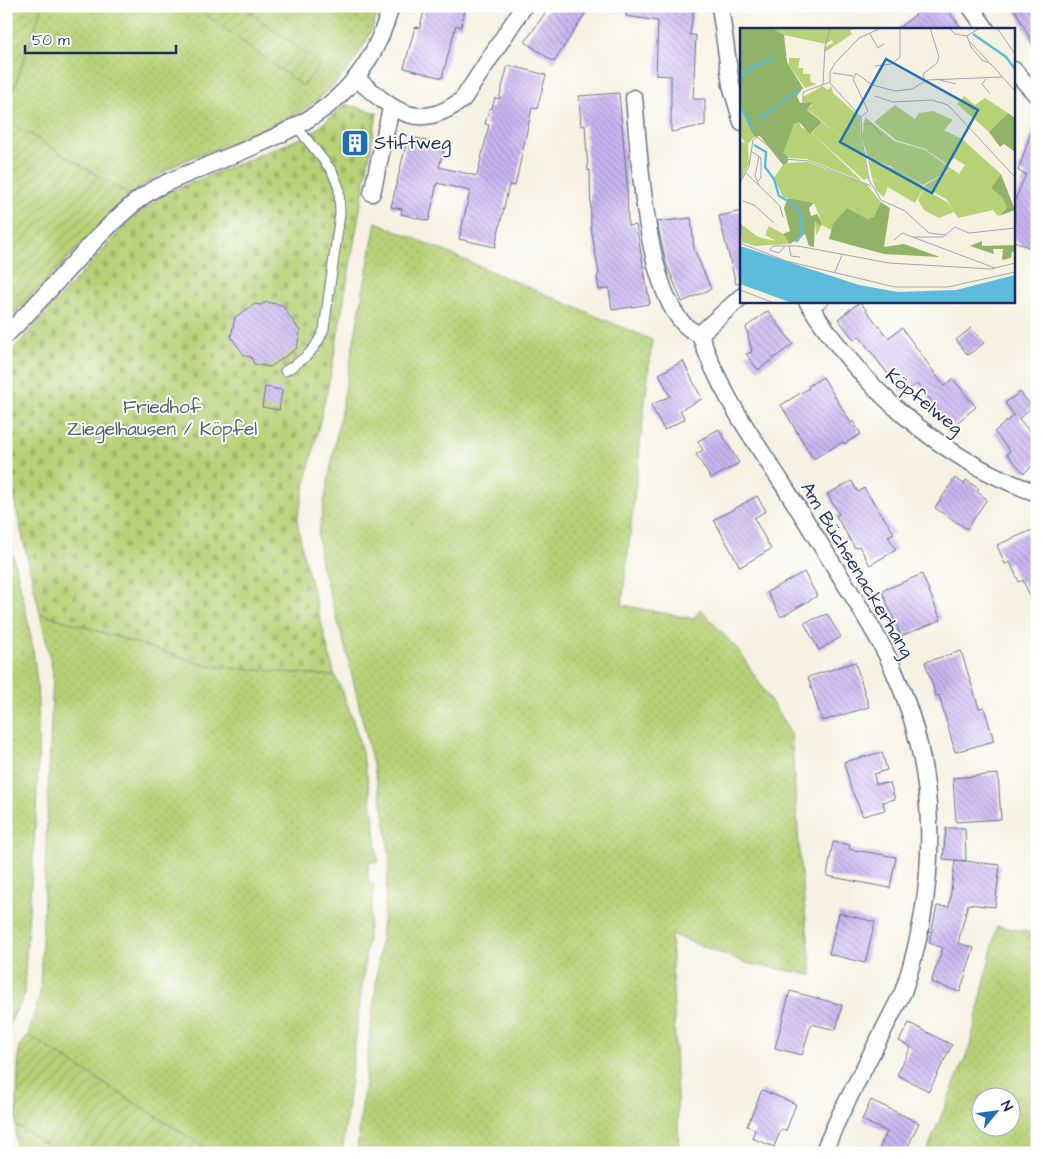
<svg xmlns="http://www.w3.org/2000/svg" width="1043" height="1159" font-family="'Architects Daughter',sans-serif">
<style>
.grass{fill:url(#grass-dots);stroke:#68806a;fill-rule:evenodd}
.cemetery{fill:url(#cemetery-stones);stroke:#68806a}
.garden{fill:url(#garden-furrows);stroke:#68806a}
.building{fill:url(#building-back-hatch)}
.lines{fill:none;stroke-linecap:round;stroke-linejoin:round}
.service-casing{stroke:#68738c;stroke-width:11}
.minor-casing{stroke:#68738c;stroke-width:19}
.service{stroke:#fff;stroke-width:9}
.minor{stroke:#fff;stroke-width:16}
.labels{text-anchor:middle;dominant-baseline:central;stroke-width:4;stroke-linejoin:round;paint-order:stroke}
.poi-label{font-size:19px;fill:#1b2f5e;stroke:#fff;text-anchor:start}
.street-label{font-size:19px;fill:#1b2f5e;stroke:#fff}
.park-label{font-size:19px;fill:#4a6065;stroke:#fff}
.inset-river{fill:none;stroke:#5dbcdb;stroke-width:2.5}
.inset-road{fill:none;stroke:#9ea3ad;stroke-width:1}
.view{fill:#1f6fb2;fill-opacity:0.15;stroke:#1f6fb2;stroke-width:2.5}
.inset-edge{fill:none;stroke:#1b2f5e;stroke-width:2.5}
</style>
<defs>
<pattern id="grass-dots" width="8" height="8" patternUnits="userSpaceOnUse" patternTransform="scale(1.25)"><rect width="8" height="8" fill="#b6d176"/><path d="M2 2h.1M6 6h.1" fill="none" stroke="#9cb468" stroke-width="1.8" stroke-linecap="round"/></pattern>
<pattern id="cemetery-stones" width="16" height="16" patternUnits="userSpaceOnUse" patternTransform="scale(1.25)"><rect width="16" height="16" fill="#b6d176"/><path d="M2 7V4a2 2 0 0 1 4 0v3zM10 15v-3a2 2 0 0 1 4 0v3z" fill="#9cb468"/></pattern>
<pattern id="garden-furrows" width="10" height="10" patternUnits="userSpaceOnUse" patternTransform="scale(1.25)"><rect width="10" height="10" fill="#b6d176"/><path d="M-1 1l2-2M0 10L10 0M9 11l2-2" fill="none" stroke="#9cb468"/></pattern>
<pattern id="building-back-hatch" width="6" height="6" patternUnits="userSpaceOnUse" patternTransform="scale(1.25)"><rect width="6" height="6" fill="#cbb5f1"/><path d="M-1 5l2 2M0 0l6 6M5-1l2 2" fill="none" stroke="#a494c6"/></pattern>
</defs>
<rect width="100%" height="100%" fill="#fff"/>
<filter id="ink" filterUnits="userSpaceOnUse"><feTurbulence type="fractalNoise" baseFrequency=".02" numOctaves="2"/><feDisplacementMap in="SourceGraphic" scale="10" xChannelSelector="R" yChannelSelector="G"/><feConvolveMatrix kernelMatrix="1 2 1 2 8 2 1 2 1" color-interpolation-filters="sRGB"/></filter>
<filter id="wash" filterUnits="userSpaceOnUse"><feTurbulence type="fractalNoise" baseFrequency=".0096" numOctaves="4" result="noise"/><feDisplacementMap in="SourceGraphic" scale="20" xChannelSelector="R" yChannelSelector="G"/><feGaussianBlur stdDeviation="1.12" result="paint"/><feColorMatrix in="noise" values="0 0 0 0 0 0 0 0 0 0 0 0 0 0 0 0 0 1.4 0 .05"/><feComposite in="paint" operator="in"/></filter>
<g filter="url(#wash)">
<rect width="100%" height="100%" fill="#f6f1e1"/>
<!-- grass -->
<path class="grass" d="M42,6H194L303,86L320,64L242,6H380C359,79 304,119 235,143C217,149 199,154 182,162C164,171 147,183 130,195L6,120V112Z
M376,222L652,340L622,605L694,619L700,609L739,651L791,733L801,874L812,975L746,963L671,934L679,1153L357,1151L390,858L383,807L346,650L321,564L318,536Z
M6,527C18,578 33,631 37,684C43,788 28,891 24,996L6,1030Z
M40,613L209,666L335,676C363,732 373,800 378,862H369L367,880L374,885L342,1153H214L28,1035L40,994L53,673Z
M997,926L1037,934V1153H926L970,1046ZM980,1096H1010V1126H980Z
M16,1125L60,1153H15Z"/>
<!-- cemetery -->
<path class="cemetery" d="M345,104L377,113L331,373L297,520L303,553L335,676L209,666L40,613L6,465V357L130,220L166,193L311,134Z"/>
<!-- garden -->
<path class="garden" d="M6,6H42L6,112Z
M194,6H242L320,64L303,86Z
M6,120L130,195L6,323Z
M28,1035L214,1153H60L16,1125L19,1047Z"/>
<g id="blocks">
<!-- building -->
<path class="building" d="M425,6H466L461,27L456,25L442,78L404,68L415,27L420,28Z
M550,6H590L554,62L525,42Z
M627,6H694L690,35H696L693,99H705V125L671,132V76L656,75L658,21L626,16Z
M927,6H945L962,29H897Z
M1013,6H1037V52Z
M508,65L546,75L537,109L532,108L515,186L509,185L495,247L459,239L470,191L437,183L429,221L401,214L402,209L391,207L408,136L445,146L439,167L477,176L489,125L485,124L489,109L492,108L495,98L499,99Z
M619,93L627,183L628,226L636,225L650,304L612,310L609,288L599,290L597,277L599,273L591,229L590,170L588,171L585,125L581,126L579,96Z
M1034,123L1037,124V251L1014,241V202L1026,174L1018,171Z
M742,211V283L736,284L719,216Z
M691,218L694,249L711,289L682,302L666,263L657,222Z
M266,302L282,305L300,331L297,348L270,367L254,364L251,357L245,356L231,337L235,317L255,304L261,305Z
M860,302L888,338L902,328L944,386L953,379L976,407L952,427L917,384L903,394L859,336L854,340L838,319Z
M768,311L793,344L758,370L746,354L752,352L746,327Z
M971,328L984,343L968,355L956,340Z
M683,361L702,399L680,410L685,419L664,430L651,405L670,396L659,374Z
M823,377L851,423L853,421L861,434L844,444L843,442L813,459L781,405L809,388L808,386Z
M265,387L282,390L279,410L262,407Z
M1020,392L1032,407L1019,419L1037,440V462L1024,473L1007,454L1010,451L994,432L1014,415L1005,403Z
M719,429L739,463L711,479L696,454L703,450L698,441Z
M955,478L964,484L966,480L979,489L977,492L987,499L967,529L935,508Z
M852,481L858,492L864,488L894,533L888,536L896,550L870,565L859,546L855,548L836,516L839,514L827,494Z
M757,496L766,511L754,518L771,549L740,567L714,520Z
M1037,528V613L1023,580L1019,582L1010,562L1005,564L997,545Z
M804,572L817,596L781,617L767,592Z
M922,574L941,620L901,636L882,591Z
M827,614L841,637L819,650L804,623Z
M961,651L979,708L984,707L994,741L955,752L939,695L936,696L925,662Z
M855,662L869,707L822,721L808,677Z
M882,752L887,770L874,774L876,784L890,783L895,799L883,802L885,810L863,816L851,789L844,762Z
M998,774L1001,819L956,822L953,778Z
M946,828H965L966,861L943,859Z
M833,842L850,845L849,849L896,857L890,888L827,876Z
M955,860L1000,865L995,907L968,904L958,943L974,948L960,992L931,982L943,948L929,943L937,906L949,907Z
M839,913L875,922L865,963L829,954Z
M790,991L842,1005L836,1030L811,1024L802,1055L775,1048Z
M909,1023L952,1045L929,1091L897,1075L911,1047L899,1041Z
M762,1090L796,1104L786,1131L781,1129L774,1147L752,1138L755,1130L747,1126Z
M871,1100L919,1123L905,1153H877L887,1132L862,1120Z"/>
</g>
</g>
<g filter="url(#ink)">
<use href="#blocks" fill-opacity="0" stroke="#68738c" stroke-width="1"/>
<g class="lines">
<defs>
<path id="service" d="M812,309L824,301
M285,371C304,360 316,350 324,329L340,214L339,188L332,171L297,127"/>
<path id="minor" d="M720,6L731,85L742,122
M970,6L986,29
M1014,70L1037,96
M356,78C393,110 418,134 463,99L524,6
M634,98C639,147 645,319 700,334
M372,193L391,108
M807,301C861,387 939,459 1037,493
M700,334C718,390 752,437 784,486C808,524 832,562 856,601C869,624 884,646 894,671C940,773 939,887 903,992L839,1117L823,1153
M700,334L742,296
M6,335C50,293 91,238 138,200C157,185 180,177 202,168C291,130 362,111 391,6"/>
</defs>
<!-- service casing -->
<use href="#service" class="service-casing"/>
<!-- minor casing -->
<use href="#minor" class="minor-casing"/>
<!-- service -->
<use href="#service" class="service"/>
<!-- minor -->
<use href="#minor" class="minor"/>
</g>
</g>
<!-- icons -->
<defs>
<symbol id="building-square" viewBox="-11 -11 22 22"><rect x="-9" y="-9" width="18" height="18" rx="4" fill="#1f6fb2" stroke="#fff"/><path d="M-4-6H4V6H1V3H-1V6H-4ZM-2.5-4.3h1.7v1.8h-1.7ZM.8-4.3h1.7v1.8H.8ZM-2.5-1h1.7V.8h-1.7ZM.8-1h1.7V.8H.8Z" fill="#fff"/></symbol>
</defs>
<g fill-rule="evenodd">
<use href="#building-square" x="339" y="127" width="32" height="32"/>
</g>
<g class="labels">
<!-- poi labels -->
<g class="poi-label">
<text x="374" y="143">Stiftweg</text>
</g>
<!-- street labels -->
<g class="street-label">
<text transform="translate(924 402) rotate(39)">Köpfelweg</text>
<text transform="translate(857 570) rotate(59)">Am Büchsenackerhang</text>
</g>
<!-- park labels -->
<g class="park-label">
<text x="162" y="407">Friedhof<tspan x="162" dy="22">Ziegelhausen / Köpfel</tspan></text>
</g>
</g>
<!-- overview -->
<g transform="translate(740 28)">
<rect width="275" height="275" fill="#f6f1e1"/>
<path d="M32,0H115L110,3L112,6L85,24V19L93,15L92,12L86,16L44,7ZM49,30H60L58,40H63V46H70L71,54L77,56L65,60L49,37ZM82,58L88,62L91,58L93,65L120,89L121,112L109,119L97,105L100,103H94L67,81L73,77L63,74V69ZM224,68L235,77L245,70L268,85L249,104L217,76ZM155,77L175,91L179,85L193,83L213,92L204,102L222,111L261,146L251,160L263,170L268,180L258,188L253,182L218,190L206,171L190,162L219,146L225,137L214,130L207,136L185,121L156,112L134,94ZM0,80L14,109L8,116L9,135L0,154V113L6,115L0,108ZM59,94L61,99L72,105L122,153L67,131L48,130L42,126L54,96ZM168,117L185,122L212,141L183,157L150,138ZM128,132L155,141L180,156L183,162L175,175L132,150ZM68,134L126,156L141,174L134,190L128,191L107,180L91,202L82,197L76,207L75,193L82,195L74,175L43,169L34,150L44,135ZM184,161L207,174L214,184L199,190L184,182L178,172ZM0,195L18,209L36,213L25,207L29,198L43,206L50,216L15,218L2,214Z" fill="#b6d176"/>
<path d="M0,0H32L44,7L47,34L63,60L57,68L60,75L73,74L67,82L82,94L70,106L59,94L54,96L43,125L48,129V134L43,137L20,108L14,109L0,80ZM268,85L275,90V124L264,116L260,119L249,104ZM261,146L275,182L259,188L267,180L263,170L251,160ZM48,170L74,175L69,180L71,188L77,186L82,195L80,198L75,193L74,219L69,218L65,206L50,216L43,206L50,203L44,180ZM141,174L150,180L144,219L164,216L200,229L144,226L89,211L93,196L107,180L128,191L134,189ZM242,213V218L275,217V223L272,224L271,230L262,232L263,221H253L254,226L230,218Z" fill="#90b367"/>
<path d="M125,89L154,113L168,117L150,138L128,130L122,109Z" fill="#b6d176"/>
<path d="M119,91L97,105L109,119L121,112L128,150L124,152L72,105L82,94L94,103ZM212,141L219,146L190,162L184,158ZM132,151L148,158L144,169L136,162Z" fill="#b6d176"/>
<path d="M54,0H81L80,9L54,6Z" fill="#b6d176"/>
<path d="M0,218L119,257L158,264L216,262L275,247V275H52L0,256Z" fill="#5dbcdb"/>
<path class="inset-river" d="M233,6L266,29L275,41M0,50L8,42L34,29M39,75L58,63M0,77L13,102M19,91L38,77M14,117L26,124L25,139L34,151L39,168L52,175L61,187L62,206L56,214"/>
<path class="inset-road" d="M141,0L119,10L96,34L90,44V55L121,89L122,112L129,152L141,172L165,183L189,205L206,207M209,0L215,6L227,8M257,0L275,26M130,6L138,20L144,16M227,8L231,19L242,32L251,36L275,63M227,8L240,0M228,12L249,34M135,38L152,36L160,29V0M93,45L113,48M196,51L216,56M246,51L242,56L250,66M185,53L183,46L197,35L199,29L190,0M83,56L85,19L90,0M135,68L153,74L192,72L208,77L275,149M63,84V64L90,54M121,89L128,83L113,51L116,45L132,57L155,63L172,61L187,52L262,49M123,96H132L142,108M11,123L21,130V150L18,153M19,128L15,148L19,157M6,145L40,178L43,189M0,155L9,138L13,112L17,109L44,131L69,133L131,158M3,173L14,177L34,195M173,209H203L215,199L229,205L275,200M154,212L162,205L255,240M0,215L46,233L155,259H208L275,244M45,218L39,225L30,222L33,218H57L63,219L149,235L251,241L275,235M49,218L51,228L60,229M95,244L102,227M0,262L34,275"/>
<path class="view" d="M146,31L238,82L192,165L100,114Z"/>
<rect width="275" height="275" class="inset-edge"/>
</g>
<!-- margin -->
<rect width="1043" height="1159" fill="none" stroke="#fff" stroke-width="25"/>
<!-- north arrow -->
<g transform="translate(996 1112) rotate(61)"><circle r="24" fill="#ffffff" stroke="#a4acbf"/>
<path d="M0-4L9 19L0 12L-9 19Z" fill="#1f6fb2"/>
<text y="-8" font-size="14" font-weight="bold" text-anchor="middle" fill="#1b2f5e">N</text>
</g>
<!-- scale -->
<path d="M25 45v8h151v-8" fill="none" stroke="#1b2f5e" stroke-width="2.5"/>
<text x="32" y="45" font-size="15" fill="#1b2f5e" stroke="#ffffff" stroke-width="4" paint-order="stroke">50 m</text>
</svg>
